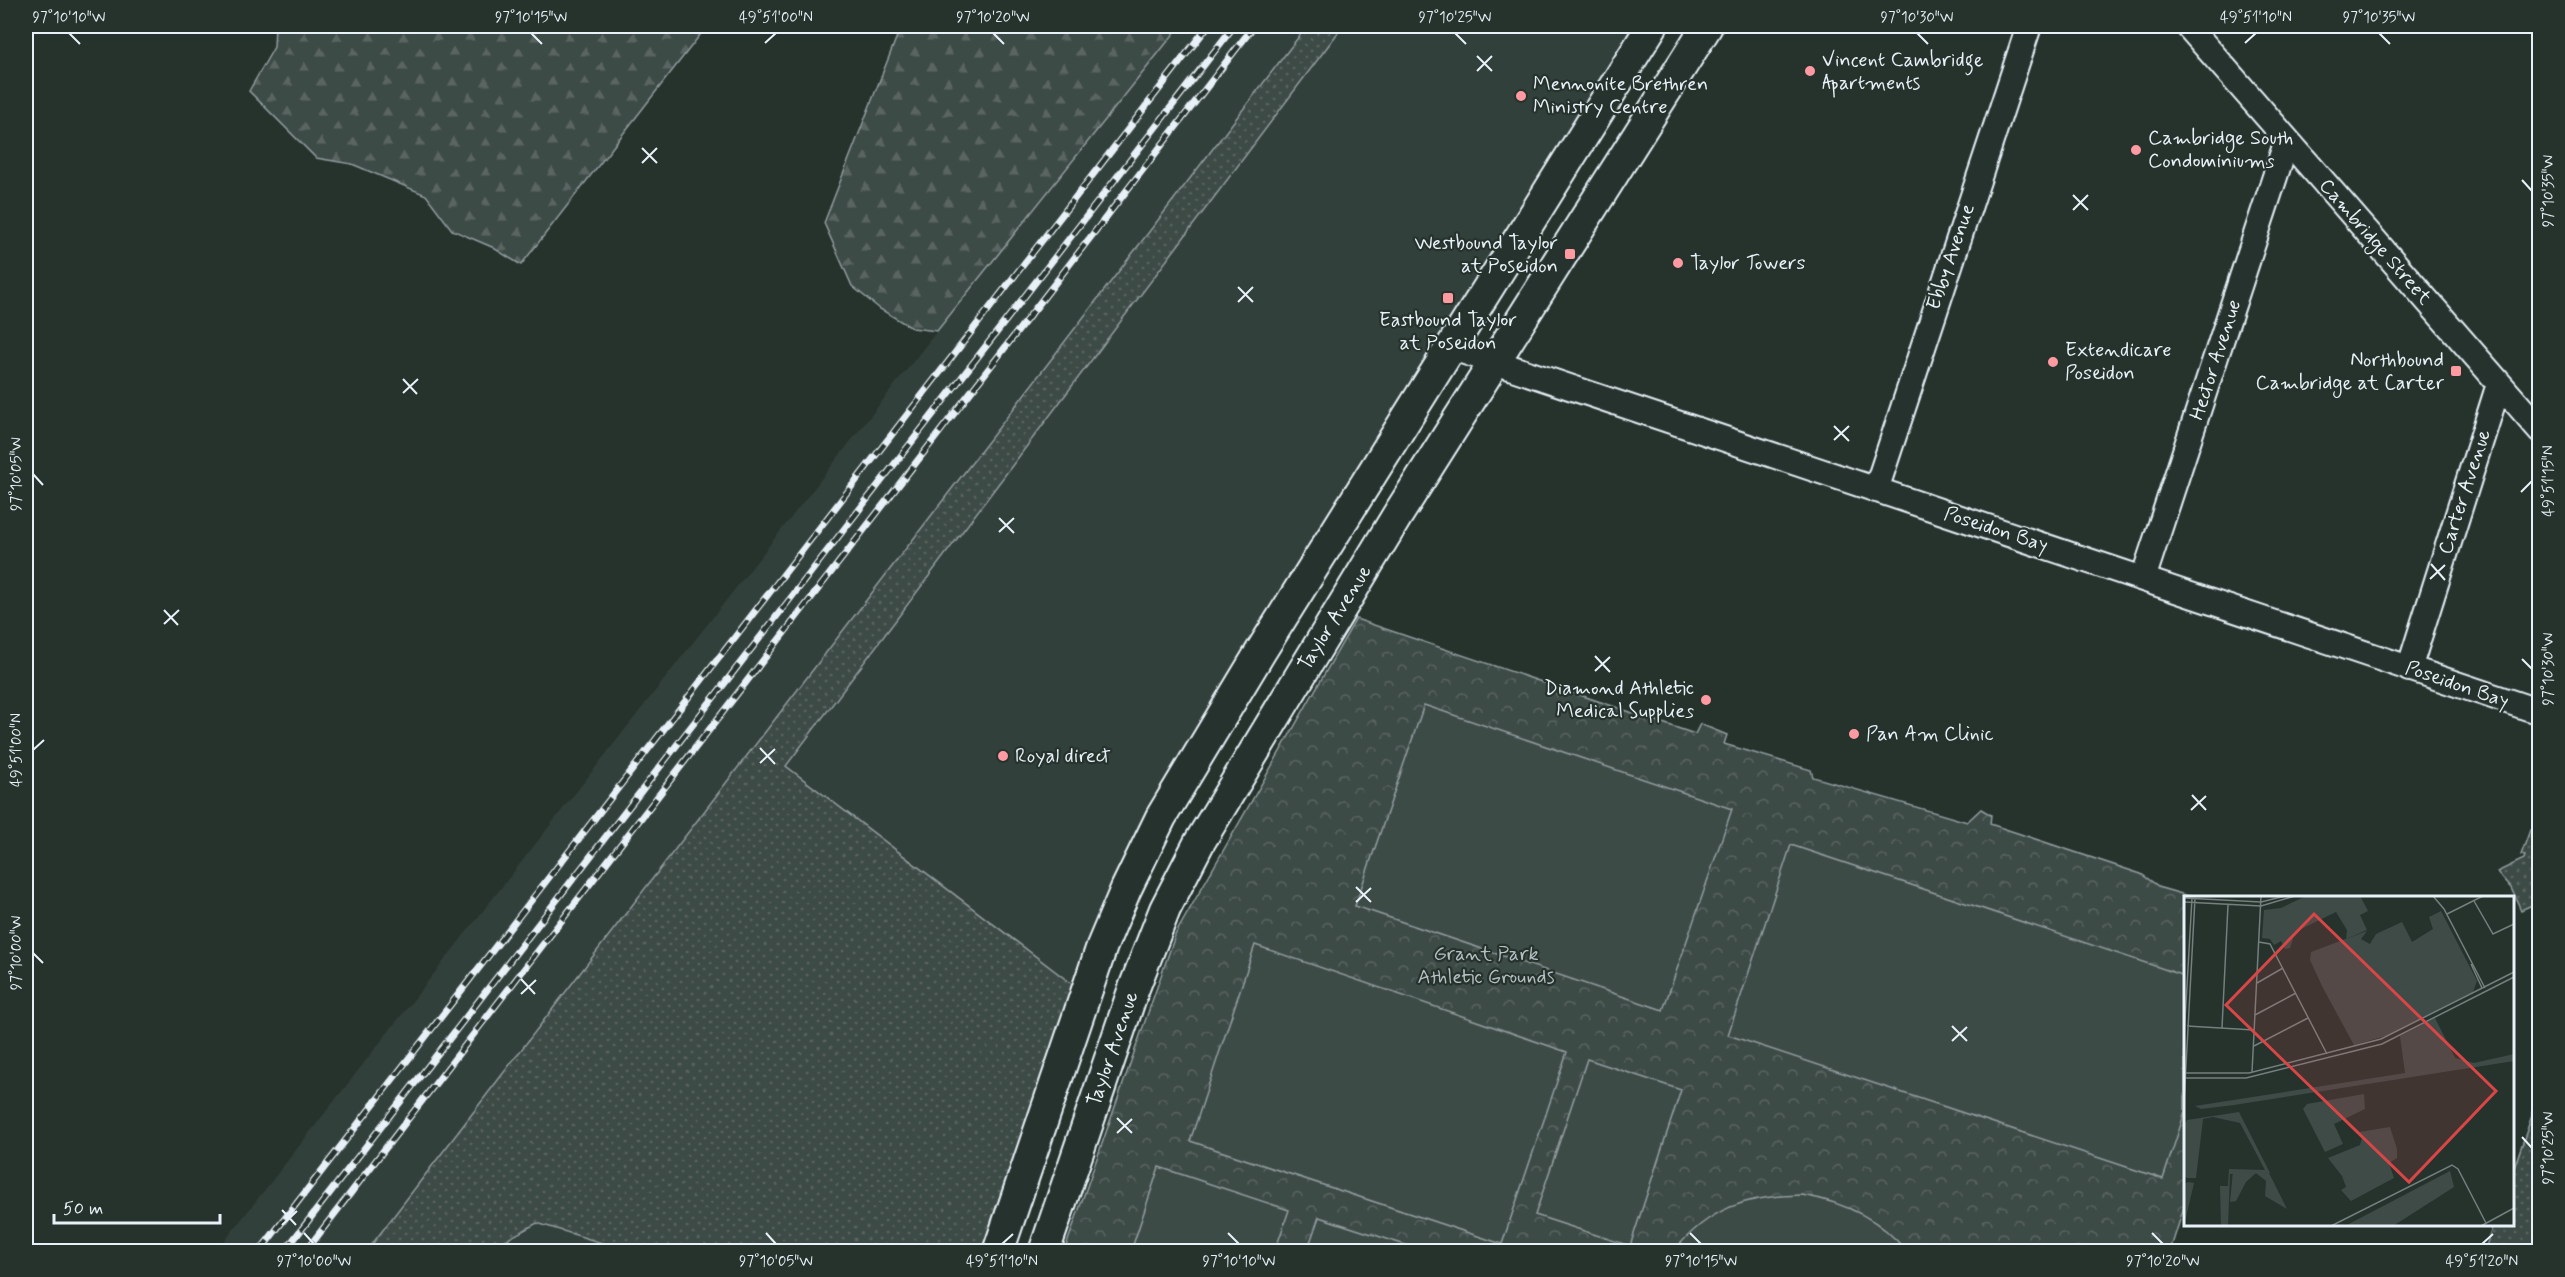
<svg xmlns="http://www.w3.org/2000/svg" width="2565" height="1277" font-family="Mynerve,sans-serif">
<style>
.built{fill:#333f3a}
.grass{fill:url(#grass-dots);stroke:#939ea0;stroke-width:1.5}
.forest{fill:url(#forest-firs);stroke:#939ea0;stroke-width:1.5}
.park{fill:url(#park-crowns);stroke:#939ea0;stroke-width:1.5}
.garden{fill:#3e4b47;stroke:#939ea0;stroke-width:1.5}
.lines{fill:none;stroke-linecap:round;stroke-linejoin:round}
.minor-casing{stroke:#e8f1f8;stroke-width:28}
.major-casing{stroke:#e8f1f8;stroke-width:34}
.minor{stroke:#26332d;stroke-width:24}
.major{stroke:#26332d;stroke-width:30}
.rail-casing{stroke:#e8f1f8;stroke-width:7}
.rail{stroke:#26332d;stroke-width:4.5;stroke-dasharray:14;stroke-linecap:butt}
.ticks{fill:none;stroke:#e8f1f8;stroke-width:2}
.poi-dot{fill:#ff9aa2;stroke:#26332d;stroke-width:2}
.labels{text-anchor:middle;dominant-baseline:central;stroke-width:4.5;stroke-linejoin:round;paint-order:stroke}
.poi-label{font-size:20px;fill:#e8f1f8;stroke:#26332d;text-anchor:start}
.street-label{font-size:20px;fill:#e8f1f8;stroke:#26332d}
.park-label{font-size:20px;fill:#b5bfc3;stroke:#26332d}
.inset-road{fill:none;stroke:#747f7e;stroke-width:1.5}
.view{fill:#d94647;fill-opacity:0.15;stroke:#d94647;stroke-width:3}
.inset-edge{fill:none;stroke:#e8f1f8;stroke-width:3}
.neatline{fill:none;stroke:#e8f1f8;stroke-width:2}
.ticks-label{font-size:15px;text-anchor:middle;fill:#e8f1f8}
</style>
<defs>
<pattern id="grass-dots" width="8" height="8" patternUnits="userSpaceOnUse" patternTransform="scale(1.5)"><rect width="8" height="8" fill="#3e4b47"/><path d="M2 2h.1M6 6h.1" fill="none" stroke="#5a6562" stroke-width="1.8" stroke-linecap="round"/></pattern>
<pattern id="forest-firs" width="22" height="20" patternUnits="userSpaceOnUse" patternTransform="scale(1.5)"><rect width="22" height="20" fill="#3e4b47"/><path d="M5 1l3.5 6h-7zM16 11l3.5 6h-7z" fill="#5a6562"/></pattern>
<pattern id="park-crowns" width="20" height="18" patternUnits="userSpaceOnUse" patternTransform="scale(1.5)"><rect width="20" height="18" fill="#3e4b47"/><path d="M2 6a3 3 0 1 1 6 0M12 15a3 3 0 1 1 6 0" fill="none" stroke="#5a6562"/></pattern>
</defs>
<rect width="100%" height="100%" fill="#26332d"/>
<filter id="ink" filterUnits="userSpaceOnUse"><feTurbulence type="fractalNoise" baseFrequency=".0167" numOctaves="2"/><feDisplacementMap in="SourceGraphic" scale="12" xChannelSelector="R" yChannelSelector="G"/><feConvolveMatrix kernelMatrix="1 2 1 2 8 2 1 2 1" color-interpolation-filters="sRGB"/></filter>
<g filter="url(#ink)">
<!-- built -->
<path class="built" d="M1168,26H1307L366,1251L216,1252L937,331Z
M1343,26H1652L1261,651L1085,994L786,766Z
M537,1223L628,1251L486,1252Z"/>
<!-- grass -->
<path class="grass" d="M1307,26H1343L786,766L1085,994L998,1251H628L537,1223L486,1251L366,1252Z
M2530,830L2539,833V923L2534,904L2521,910L2511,888L2497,872L2524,859L2525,856L2521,855Z
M2539,1095V1251L2484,1252L2493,1225L2512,1224L2513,1171Z"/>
<!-- forest -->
<path class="forest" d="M275,26H707L521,265L492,247L452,230L426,195L352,164L316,158L249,91L274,47Z
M901,26H1180L937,331L912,328L880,309L852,286L824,223Z"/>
<!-- park -->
<path class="park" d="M1356,619L1695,734L1700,724L1727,735L1724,744L1811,770L1813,777L1967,822L1981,809L1991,815L1990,824L2141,874L2161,888L2192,897L2186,898L2185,1204L2170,1251L1064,1252L1176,933Z"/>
<!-- garden -->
<path class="garden" d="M1424,705L1732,809L1663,1010L1355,906Z
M1791,845L2185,976V1112L2163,1179L1728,1035Z
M1255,945L1567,1052L1502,1244L1190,1141Z
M1587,1059L1681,1090L1630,1246L1535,1215Z
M1159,1167L1289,1210L1275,1251H1131Z
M1802,1195C1843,1202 1880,1218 1906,1251H1674C1710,1207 1747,1196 1802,1195Z
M1319,1217L1424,1251H1307Z"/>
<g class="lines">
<defs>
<path id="minor" d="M2188,26L2540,430
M1453,348L2540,712
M1876,490L2029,26
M2143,579L2287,140
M2409,669L2499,384"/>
<path id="major" d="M998,1252L1102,946L1126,889L1161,817L1261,651L1652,26
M1044,1252L1134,988L1165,909L1199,843L1397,516L1707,26"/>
</defs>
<!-- minor casing -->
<use href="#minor" class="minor-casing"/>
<!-- major casing -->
<use href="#major" class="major-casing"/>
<!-- minor -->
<use href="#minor" class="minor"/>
<!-- major -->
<use href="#major" class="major"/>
<defs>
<path id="rail" d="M259,1252L1208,26
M284,1252L1234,26
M305,1252L1254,26"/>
</defs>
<!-- rail casing -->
<use href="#rail" class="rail-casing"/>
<!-- rail -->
<use href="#rail" class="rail"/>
</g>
</g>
<!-- ticks -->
<path class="ticks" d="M69,33L80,44M531,33L542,44M993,33L1004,44M1455,33L1466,44M1917,33L1928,44M2379,33L2390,44M765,43L776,33M2245,43L2256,33M1477,56L1492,71M1477,71L1492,56M642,148L657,163M642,163L657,148M2522,180L2532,191M2073,195L2088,210M2073,210L2088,195M1238,287L1253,302M1238,302L1253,287M403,379L417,394M403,393L418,379M1834,426L1849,441M1834,440L1849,426M33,474L43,485M2521,492L2532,481M999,518L1014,533M999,532L1014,518M2431,564L2445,580M2430,579L2445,565M164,610L178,625M164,624L179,610M1595,656L1610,672M2522,659L2532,669M1595,671L1610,657M760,748L775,764M33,750L44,740M760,763L775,749M2192,795L2206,810M2191,810L2206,796M1356,887L1371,902M1356,902L1371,888M33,953L43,963M521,979L535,994M521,994L536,980M1952,1026L1967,1041M1952,1041L1967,1027M1117,1118L1132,1133M1117,1133L1132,1119M2522,1137L2532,1148M282,1210L296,1225M282,1225L297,1211M304,1233L314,1244M766,1233L776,1244M1228,1233L1239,1244M1690,1233L1701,1244M2152,1233L2163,1244M1002,1244L1013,1234M2482,1244L2493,1234"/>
<!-- markers -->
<g class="poi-dot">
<circle cx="1810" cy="71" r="6"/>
<circle cx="1521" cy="96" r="6"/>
<circle cx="2136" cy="150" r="6"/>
<rect x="1564" y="248" width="12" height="12" rx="3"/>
<circle cx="1678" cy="263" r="6"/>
<rect x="1442" y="292" width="12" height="12" rx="3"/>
<circle cx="2053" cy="362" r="6"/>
<rect x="2450" y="365" width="12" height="12" rx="3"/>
<circle cx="1706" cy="700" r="6"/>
<circle cx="1854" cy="734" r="6"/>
<circle cx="1003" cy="756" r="6"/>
</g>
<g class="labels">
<!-- poi labels -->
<g class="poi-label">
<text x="1822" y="60">Vincent Cambridge<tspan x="1822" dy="23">Apartments</tspan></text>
<text x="1533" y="84">Mennonite Brethren<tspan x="1533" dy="23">Ministry Centre</tspan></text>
<text x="2148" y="138">Cambridge South<tspan x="2148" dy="23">Condominiums</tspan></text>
<text x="1558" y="243" text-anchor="end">Westbound Taylor<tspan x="1558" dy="23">at Poseidon</tspan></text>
<text x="1690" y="263">Taylor Towers</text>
<text x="1448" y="320" text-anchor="middle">Eastbound Taylor<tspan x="1448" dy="23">at Poseidon</tspan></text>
<text x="2065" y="350">Extendicare<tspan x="2065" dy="23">Poseidon</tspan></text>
<text x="2444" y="360" text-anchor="end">Northbound<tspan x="2444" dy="23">Cambridge at Carter</tspan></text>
<text x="1694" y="688" text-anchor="end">Diamond Athletic<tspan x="1694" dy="23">Medical Supplies</tspan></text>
<text x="1866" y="734">Pan Am Clinic</text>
<text x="1015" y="756">Royal direct</text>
</g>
<!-- street labels -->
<g class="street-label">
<text transform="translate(2375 242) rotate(49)">Cambridge Street</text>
<text transform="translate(1951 257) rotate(-71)">Ebby Avenue</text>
<text transform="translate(2216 360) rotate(-72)">Hector Avenue</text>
<text transform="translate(2465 492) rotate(-72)">Carter Avenue</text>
<text transform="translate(1996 530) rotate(18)">Poseidon Bay</text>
<text transform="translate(1335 618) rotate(-58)">Taylor Avenue</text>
<text transform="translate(2457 685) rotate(19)">Poseidon Bay</text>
<text transform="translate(1113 1049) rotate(-71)">Taylor Avenue</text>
</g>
<!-- park labels -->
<g class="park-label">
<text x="1486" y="954">Grant Park<tspan x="1486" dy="23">Athletic Grounds</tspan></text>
</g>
</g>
<!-- overview -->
<g transform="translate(2184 896)">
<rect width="330" height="330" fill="#26332d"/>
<path d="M122,0H176L184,15L176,19L183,34L162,43L163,34L152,16L111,36L106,52L101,53L97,45L90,49L86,43L78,42L80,14L97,12ZM251,122L271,162L290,167L330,158V165L50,209L17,213L11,210L221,177L216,140ZM55,216L86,277L46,278L44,330H37L36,290H44L45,273L81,274L56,227L29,221L19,223L12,282H3L0,280V229L3,224ZM4,286L10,287L0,330V288Z" fill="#3e4b47"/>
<path d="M180,198L181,213L150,228L159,248L141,256L119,213L123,208ZM206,231L213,253V262L205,267L210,282L167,305L157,294L162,291L158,280L144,262L176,249L178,242L175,236ZM49,275L85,277L103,313L81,300L82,285L72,277L62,286L52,305L46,306Z" fill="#3e4b47"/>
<path d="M257,15L293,85L289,96L205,139L170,149L139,92L126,64L127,56L183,35L177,43L186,48L192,38L218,26L228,46L249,33L245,21ZM266,275L270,291L209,330H161Z" fill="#3e4b47"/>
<path d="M220,35L217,40L229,52L226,64L194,81L178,77L175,67L179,57ZM151,53L172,93L155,102L134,62ZM244,60L258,87L240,97L226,70ZM221,70L228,83L207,94L200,81ZM229,85L235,97L214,108L208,96ZM262,89L268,101L248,112L241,100ZM203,94L218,123L200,132L185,103ZM175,99L190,128L172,138L157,109ZM237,100L243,112L222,123L216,111Z" fill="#3e4b47"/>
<path class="inset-road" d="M249,0L260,13L301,92M0,2L77,6L101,0M290,5L309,38L330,28M0,6L77,10L111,0M263,18L299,0M75,46L86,48L143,158M287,68L298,92M73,87L99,72M71,119L112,97M3,130L70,134M38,132L44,9M0,142L8,2M70,150L124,122M68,176L77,0M0,177H65L197,143L330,76M0,182H62L198,148L330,81M0,207L11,2M147,330L268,269L274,273L302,327M297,330L330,312"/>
<path class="view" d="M130,18L312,195L225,286L42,109Z"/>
<rect width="330" height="330" class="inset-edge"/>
</g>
<!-- margin -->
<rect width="2565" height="1277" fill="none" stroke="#26332d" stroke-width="66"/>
<!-- scale -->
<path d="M54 1214v9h166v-9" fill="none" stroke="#e8f1f8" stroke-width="3"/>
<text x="63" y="1214" font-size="18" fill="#e8f1f8" stroke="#26332d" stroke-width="4.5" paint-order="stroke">50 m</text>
<rect x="33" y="33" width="2499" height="1211" class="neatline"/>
<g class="ticks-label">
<text x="69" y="22">97°10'10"W</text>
<text x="531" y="22">97°10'15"W</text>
<text x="776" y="22">49°51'00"N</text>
<text x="993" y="22">97°10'20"W</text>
<text x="1455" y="22">97°10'25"W</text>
<text x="1917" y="22">97°10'30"W</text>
<text x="2256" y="22">49°51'10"N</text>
<text x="2379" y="22">97°10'35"W</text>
<text transform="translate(2548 191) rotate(-90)" y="5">97°10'35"W</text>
<text transform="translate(16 474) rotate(-90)" y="5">97°10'05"W</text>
<text transform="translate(2548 481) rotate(-90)" y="5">49°51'15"N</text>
<text transform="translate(2548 669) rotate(-90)" y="5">97°10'30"W</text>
<text transform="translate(16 750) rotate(-90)" y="5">49°51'00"N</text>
<text transform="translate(16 953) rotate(-90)" y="5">97°10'00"W</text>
<text transform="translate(2548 1148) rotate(-90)" y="5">97°10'25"W</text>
<text x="314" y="1266">97°10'00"W</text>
<text x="776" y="1266">97°10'05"W</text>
<text x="1002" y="1266">49°51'10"N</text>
<text x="1239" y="1266">97°10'10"W</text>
<text x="1701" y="1266">97°10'15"W</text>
<text x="2163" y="1266">97°10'20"W</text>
<text x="2482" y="1266">49°51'20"N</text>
</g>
</svg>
